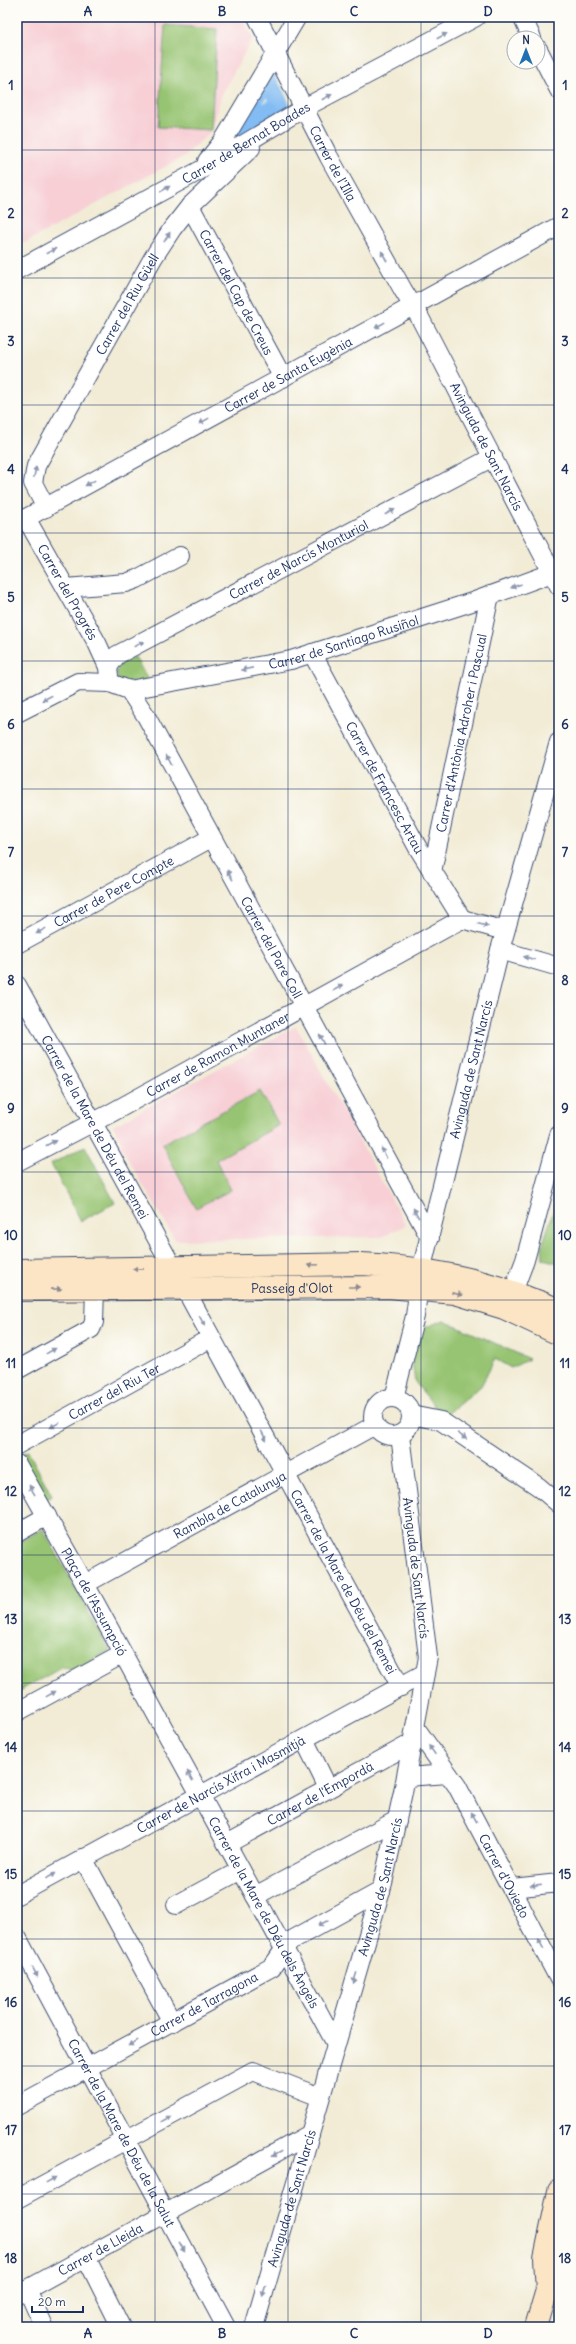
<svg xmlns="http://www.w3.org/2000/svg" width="576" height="2344" font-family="Delius,sans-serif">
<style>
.built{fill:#f7cfd5}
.green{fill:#97c472;stroke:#597a68}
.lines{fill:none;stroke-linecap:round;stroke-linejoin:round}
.canal{stroke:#82bcf3;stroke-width:18}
.street-casing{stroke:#3b4b70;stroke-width:20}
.secondary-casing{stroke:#3b4b70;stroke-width:24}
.street{stroke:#fff;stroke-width:18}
.secondary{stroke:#fce5c4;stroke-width:22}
.oneway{fill:#8d97ae}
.oneway2{fill:#8c8a91}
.grid{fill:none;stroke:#1b2f5e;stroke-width:1;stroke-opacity:0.55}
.labels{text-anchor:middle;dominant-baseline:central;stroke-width:4;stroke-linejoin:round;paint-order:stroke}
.street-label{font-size:13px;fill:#1b2f5e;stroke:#fdfcf7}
.neatline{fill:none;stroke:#1b2f5e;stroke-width:1.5}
.grid-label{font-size:13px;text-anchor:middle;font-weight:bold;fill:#1b2f5e}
</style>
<rect width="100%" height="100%" fill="#fdfcf7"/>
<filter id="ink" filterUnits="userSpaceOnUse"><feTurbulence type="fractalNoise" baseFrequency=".025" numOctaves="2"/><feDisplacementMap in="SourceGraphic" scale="8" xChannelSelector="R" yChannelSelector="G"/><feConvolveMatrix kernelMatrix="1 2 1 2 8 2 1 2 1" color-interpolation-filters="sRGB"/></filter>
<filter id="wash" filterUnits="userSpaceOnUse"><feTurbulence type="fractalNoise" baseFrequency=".012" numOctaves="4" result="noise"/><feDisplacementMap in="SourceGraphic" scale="16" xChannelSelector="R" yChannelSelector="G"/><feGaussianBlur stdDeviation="0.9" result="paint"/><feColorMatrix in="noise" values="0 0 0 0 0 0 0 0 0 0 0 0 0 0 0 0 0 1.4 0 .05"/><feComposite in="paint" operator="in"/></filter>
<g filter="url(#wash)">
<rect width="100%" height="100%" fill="#f2ecd6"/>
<!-- built -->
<path class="built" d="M17,17H242L253,38L222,93L211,131L185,156L17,247Z
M296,1026L406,1225L382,1237L175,1240L119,1144L122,1143L113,1126Z"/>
<!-- green -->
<path class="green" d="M165,25L217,29L211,130L158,127Z
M17,383L22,401L17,422Z
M135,657L148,680L130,684L118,680L116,672L121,663Z
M260,1091L279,1125L216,1160L231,1190L196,1208L162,1144Z
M85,1146L115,1203L81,1221L51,1164Z
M559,1194V1263L543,1259L542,1246Z
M444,1320L529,1359L511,1368L495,1359L481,1386L446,1415L439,1412L415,1382L412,1362L419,1334L426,1327Z
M28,1451L52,1496L41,1502L17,1457Z
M43,1529L110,1651L73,1671L63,1667L17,1692V1543Z"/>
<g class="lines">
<!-- canal -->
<path class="canal" d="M267,79L280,104L238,128Z"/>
</g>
</g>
<g filter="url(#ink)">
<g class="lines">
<defs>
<g id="street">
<path id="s1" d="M257,17L329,157L403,290L419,316L559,586"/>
<path d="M522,17L532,38"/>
<path d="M538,49L559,90"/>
<path d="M207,161L223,141L297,17"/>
<path id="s2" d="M190,206L283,378"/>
<path id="s3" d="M17,270L199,171L304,108L476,17"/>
<path id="s4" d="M46,508L33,483L36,466L153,258L172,229L190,206L251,148"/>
<path id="s5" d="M26,518L97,643L108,667L109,676"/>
<path id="s6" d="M17,523L559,226"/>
<path d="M66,588L126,583L137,579L180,556"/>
<path id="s7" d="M312,653L418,848L462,919"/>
<path id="s8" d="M108,667L117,655L493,457"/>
<path id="s9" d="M129,690L291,660L475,601L552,573"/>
<path id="s10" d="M17,713L78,682L110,683L129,690L146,716L430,1238"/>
<path id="s11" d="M432,872L490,595"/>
<path id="s12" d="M17,944L211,838"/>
<path d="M500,950L559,967"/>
<path id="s13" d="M17,985L173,1268"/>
<path id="s14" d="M17,1162L111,1113L462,919L505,931"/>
<path id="s15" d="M184,1287L401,1687"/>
<path d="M513,1292L525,1260L559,1135"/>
<path d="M17,1370L91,1329L94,1322L95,1289"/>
<circle cx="392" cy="1417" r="19"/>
<path id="s16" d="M394,1398L415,1316L421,1271L500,950L559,742"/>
<path d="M411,1415L441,1421L539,1487L559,1504"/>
<path id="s17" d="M17,1445L211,1338"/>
<path id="s18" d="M17,1464L85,1584L336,2044"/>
<path d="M17,1533L47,1516"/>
<path id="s19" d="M85,1584L375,1425"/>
<path d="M17,1712L123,1654"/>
<path id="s20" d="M415,1727L457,1786L559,1979"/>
<path d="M304,1739L328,1788"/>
<path d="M406,1777L448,1774"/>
<path id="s21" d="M227,1844L412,1743"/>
<path d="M83,1858L172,2022"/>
<path d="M512,1888L559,1883"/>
<path id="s22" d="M17,1895L425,1673"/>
<path d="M255,1896L397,1820"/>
<path d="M176,1905L241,1870"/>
<path id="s23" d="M17,1937L226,2327"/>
<path id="s24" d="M17,2106L272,1967L290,1941L381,1891"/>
<path d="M17,2199L253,2071L320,2097"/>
<path d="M86,2257L121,2327"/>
<path d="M27,2289L44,2327"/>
<path id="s25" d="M17,2295L310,2134"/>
<path id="s26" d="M254,2327L383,1883L403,1792L428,1657L400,1435"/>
</g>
<g id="secondary">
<path d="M17,1270L362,1264C417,1267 476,1277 528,1298C539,1302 550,1305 559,1311"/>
<path id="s27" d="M17,1290L388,1287L455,1293L504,1308L559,1334"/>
<path d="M536,2327L547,2290L545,2258L559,2191"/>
</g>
</defs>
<!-- street casing -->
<use href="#street" class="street-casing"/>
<!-- secondary casing -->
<use href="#secondary" class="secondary-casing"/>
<!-- street -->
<use href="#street" class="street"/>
<!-- secondary -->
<use href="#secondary" class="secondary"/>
</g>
<!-- one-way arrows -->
<defs><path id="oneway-solid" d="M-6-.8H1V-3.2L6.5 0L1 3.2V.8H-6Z"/></defs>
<g class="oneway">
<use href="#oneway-solid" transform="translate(442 36) rotate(-28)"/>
<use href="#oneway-solid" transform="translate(327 97) rotate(-28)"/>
<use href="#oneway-solid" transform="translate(165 189) rotate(-30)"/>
<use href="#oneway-solid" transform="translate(167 237) rotate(-58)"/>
<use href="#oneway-solid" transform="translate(51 251) rotate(-28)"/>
<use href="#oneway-solid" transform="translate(384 256) rotate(-119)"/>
<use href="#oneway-solid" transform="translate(380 325) rotate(151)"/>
<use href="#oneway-solid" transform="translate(204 421) rotate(151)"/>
<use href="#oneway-solid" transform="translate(35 472) rotate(-78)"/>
<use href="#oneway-solid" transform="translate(90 483) rotate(151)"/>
<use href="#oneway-solid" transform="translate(390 512) rotate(-28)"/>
<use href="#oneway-solid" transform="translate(516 586) rotate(160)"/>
<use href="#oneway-solid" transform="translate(139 644) rotate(-28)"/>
<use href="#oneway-solid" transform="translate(247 669) rotate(169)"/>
<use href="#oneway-solid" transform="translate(47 698) rotate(153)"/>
<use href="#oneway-solid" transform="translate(169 760) rotate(-118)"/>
<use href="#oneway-solid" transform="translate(230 875) rotate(-119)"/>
<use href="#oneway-solid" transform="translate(483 925) rotate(15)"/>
<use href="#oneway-solid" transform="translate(41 931) rotate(151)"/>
<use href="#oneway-solid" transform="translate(529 958) rotate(-164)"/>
<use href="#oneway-solid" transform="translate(338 988) rotate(-29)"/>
<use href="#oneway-solid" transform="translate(322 1039) rotate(-118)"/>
<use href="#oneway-solid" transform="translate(51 1143) rotate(-28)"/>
<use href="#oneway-solid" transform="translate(384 1153) rotate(-118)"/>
<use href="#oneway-solid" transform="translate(416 1213) rotate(-119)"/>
<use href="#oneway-solid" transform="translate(202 1321) rotate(62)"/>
<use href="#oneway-solid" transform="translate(51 1351) rotate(-29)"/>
<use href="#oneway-solid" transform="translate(55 1425) rotate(151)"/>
<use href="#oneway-solid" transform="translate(264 1436) rotate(62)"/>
<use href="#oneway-solid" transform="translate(462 1436) rotate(34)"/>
<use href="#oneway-solid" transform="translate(32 1490) rotate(-120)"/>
<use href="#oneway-solid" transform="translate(51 1694) rotate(-29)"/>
<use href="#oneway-solid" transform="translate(432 1750) rotate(-125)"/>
<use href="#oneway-solid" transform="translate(190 1776) rotate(-119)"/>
<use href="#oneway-solid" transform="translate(474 1817) rotate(-119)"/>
<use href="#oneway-solid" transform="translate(51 1876) rotate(-29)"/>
<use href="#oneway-solid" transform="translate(536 1885) rotate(173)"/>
<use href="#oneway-solid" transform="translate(323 1923) rotate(152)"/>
<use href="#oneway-solid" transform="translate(541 1944) rotate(-117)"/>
<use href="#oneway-solid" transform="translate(35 1972) rotate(62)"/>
<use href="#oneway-solid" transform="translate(355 1978) rotate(107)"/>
<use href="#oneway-solid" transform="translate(133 2043) rotate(151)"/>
<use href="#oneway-solid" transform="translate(166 2119) rotate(-29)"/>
<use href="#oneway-solid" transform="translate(276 2154) rotate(152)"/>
<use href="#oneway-solid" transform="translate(51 2180) rotate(-29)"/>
<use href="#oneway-solid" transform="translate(182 2247) rotate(61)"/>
<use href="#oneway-solid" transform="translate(264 2291) rotate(106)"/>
</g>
<g class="oneway2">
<use href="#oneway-solid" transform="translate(313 1265) rotate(178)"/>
<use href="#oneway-solid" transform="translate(138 1269) rotate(179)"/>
<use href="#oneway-solid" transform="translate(354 1287)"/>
<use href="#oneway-solid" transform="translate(56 1289) rotate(-1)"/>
<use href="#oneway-solid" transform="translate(457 1294) rotate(13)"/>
</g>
</g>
<!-- grid -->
<path class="grid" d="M155,17V2327M288,17V2327M421,17V2327M17,150H559M17,278H559M17,405H559M17,533H559M17,661H559M17,789H559M17,916H559M17,1044H559M17,1172H559M17,1300H559M17,1428H559M17,1555H559M17,1683H559M17,1811H559M17,1939H559M17,2066H559M17,2194H559"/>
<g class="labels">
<!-- street labels -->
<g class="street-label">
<text stroke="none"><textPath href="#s3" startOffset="262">Carrer de Bernat Boades</textPath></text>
<text stroke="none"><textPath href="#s1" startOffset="165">Carrer de l'Illa</textPath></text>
<text stroke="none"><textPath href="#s2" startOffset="98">Carrer del Cap de Creus</textPath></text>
<text stroke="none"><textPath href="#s4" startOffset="231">Carrer del Riu Güell</textPath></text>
<text stroke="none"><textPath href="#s6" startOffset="309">Carrer de Santa Eugènia</textPath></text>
<text stroke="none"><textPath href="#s1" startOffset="487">Avinguda de Sant Narcís</textPath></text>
<text stroke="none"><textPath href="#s8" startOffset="220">Carrer de Narcís Monturiol</textPath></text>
<text stroke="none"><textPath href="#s5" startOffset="85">Carrer del Progrés</textPath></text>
<text stroke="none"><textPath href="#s9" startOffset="220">Carrer de Santiago Rusiñol</textPath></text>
<text stroke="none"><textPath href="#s11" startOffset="142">Carrer d'Antònia Adroher i Pascual</textPath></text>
<text stroke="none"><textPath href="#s7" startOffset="153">Carrer de Francesc Artau</textPath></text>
<text stroke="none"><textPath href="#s12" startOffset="110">Carrer de Pere Compte</textPath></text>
<text stroke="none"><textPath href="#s10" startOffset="415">Carrer del Pare Coll</textPath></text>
<text stroke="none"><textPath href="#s14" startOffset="228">Carrer de Ramon Muntaner</textPath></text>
<text stroke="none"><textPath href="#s16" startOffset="338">Avinguda de Sant Narcís</textPath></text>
<text stroke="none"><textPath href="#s13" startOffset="162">Carrer de la Mare de Déu del Remei</textPath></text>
<text stroke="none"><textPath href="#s27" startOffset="275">Passeig d'Olot</textPath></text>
<text stroke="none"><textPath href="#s17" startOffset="111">Carrer del Riu Ter</textPath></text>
<text stroke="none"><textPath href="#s19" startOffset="165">Rambla de Catalunya</textPath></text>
<text transform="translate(416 1568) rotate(83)">Avinguda de Sant Narcís</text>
<text stroke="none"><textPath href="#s15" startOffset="335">Carrer de la Mare de Déu del Remei</textPath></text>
<text stroke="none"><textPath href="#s18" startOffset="158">Plaça de l'Assumpció</textPath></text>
<text stroke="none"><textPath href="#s22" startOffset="232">Carrer de Narcís Xifra i Masmitjà</textPath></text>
<text stroke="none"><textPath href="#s21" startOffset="106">Carrer de l'Empordà</textPath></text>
<text stroke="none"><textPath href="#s20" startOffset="174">Carrer d'Oviedo</textPath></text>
<text stroke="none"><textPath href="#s26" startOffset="458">Avinguda de Sant Narcís</textPath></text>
<text stroke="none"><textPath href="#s18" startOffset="512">Carrer de la Mare de Déu dels Àngels</textPath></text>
<text stroke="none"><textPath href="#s24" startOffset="213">Carrer de Tarragona</textPath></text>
<text stroke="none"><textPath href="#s23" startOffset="222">Carrer de la Mare de Déu de la Salut</textPath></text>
<text stroke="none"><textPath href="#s26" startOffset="134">Avinguda de Sant Narcís</textPath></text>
<text stroke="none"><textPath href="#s25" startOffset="95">Carrer de Lleida</textPath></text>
</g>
</g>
<!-- margin -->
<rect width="576" height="2344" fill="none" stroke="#fdfcf7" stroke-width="44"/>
<!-- north arrow -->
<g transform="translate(526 50)"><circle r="19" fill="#fdfcf7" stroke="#a3aaba"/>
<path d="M0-3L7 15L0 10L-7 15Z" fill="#1f6fb2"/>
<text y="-6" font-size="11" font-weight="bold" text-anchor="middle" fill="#1b2f5e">N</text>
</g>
<!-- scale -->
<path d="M32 2306v6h51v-6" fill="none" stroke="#1b2f5e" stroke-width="2"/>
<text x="38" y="2306" font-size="12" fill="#1b2f5e" stroke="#fdfcf7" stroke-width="3" paint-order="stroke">20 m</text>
<rect x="22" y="22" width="532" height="2300" class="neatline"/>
<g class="grid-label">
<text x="88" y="16">A</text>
<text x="222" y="16">B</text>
<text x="354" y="16">C</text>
<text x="488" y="16">D</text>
<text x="11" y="90">1</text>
<text x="565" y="90">1</text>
<text x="11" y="218">2</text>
<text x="565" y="218">2</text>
<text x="11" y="346">3</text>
<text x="565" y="346">3</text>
<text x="11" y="474">4</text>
<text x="565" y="474">4</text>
<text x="11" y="602">5</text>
<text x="565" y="602">5</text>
<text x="11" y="729">6</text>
<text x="565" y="729">6</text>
<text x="11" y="857">7</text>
<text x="565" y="857">7</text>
<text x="11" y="985">8</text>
<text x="565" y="985">8</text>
<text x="11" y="1113">9</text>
<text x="565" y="1113">9</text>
<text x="11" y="1240">10</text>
<text x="565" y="1240">10</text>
<text x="11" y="1368">11</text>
<text x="565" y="1368">11</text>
<text x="11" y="1496">12</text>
<text x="565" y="1496">12</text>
<text x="11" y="1624">13</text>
<text x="565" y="1624">13</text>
<text x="11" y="1752">14</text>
<text x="565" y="1752">14</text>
<text x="11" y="1879">15</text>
<text x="565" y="1879">15</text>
<text x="11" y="2007">16</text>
<text x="565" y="2007">16</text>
<text x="11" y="2135">17</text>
<text x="565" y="2135">17</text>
<text x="11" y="2263">18</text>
<text x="565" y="2263">18</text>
<text x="88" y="2338">A</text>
<text x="222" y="2338">B</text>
<text x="354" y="2338">C</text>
<text x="488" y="2338">D</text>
</g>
</svg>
